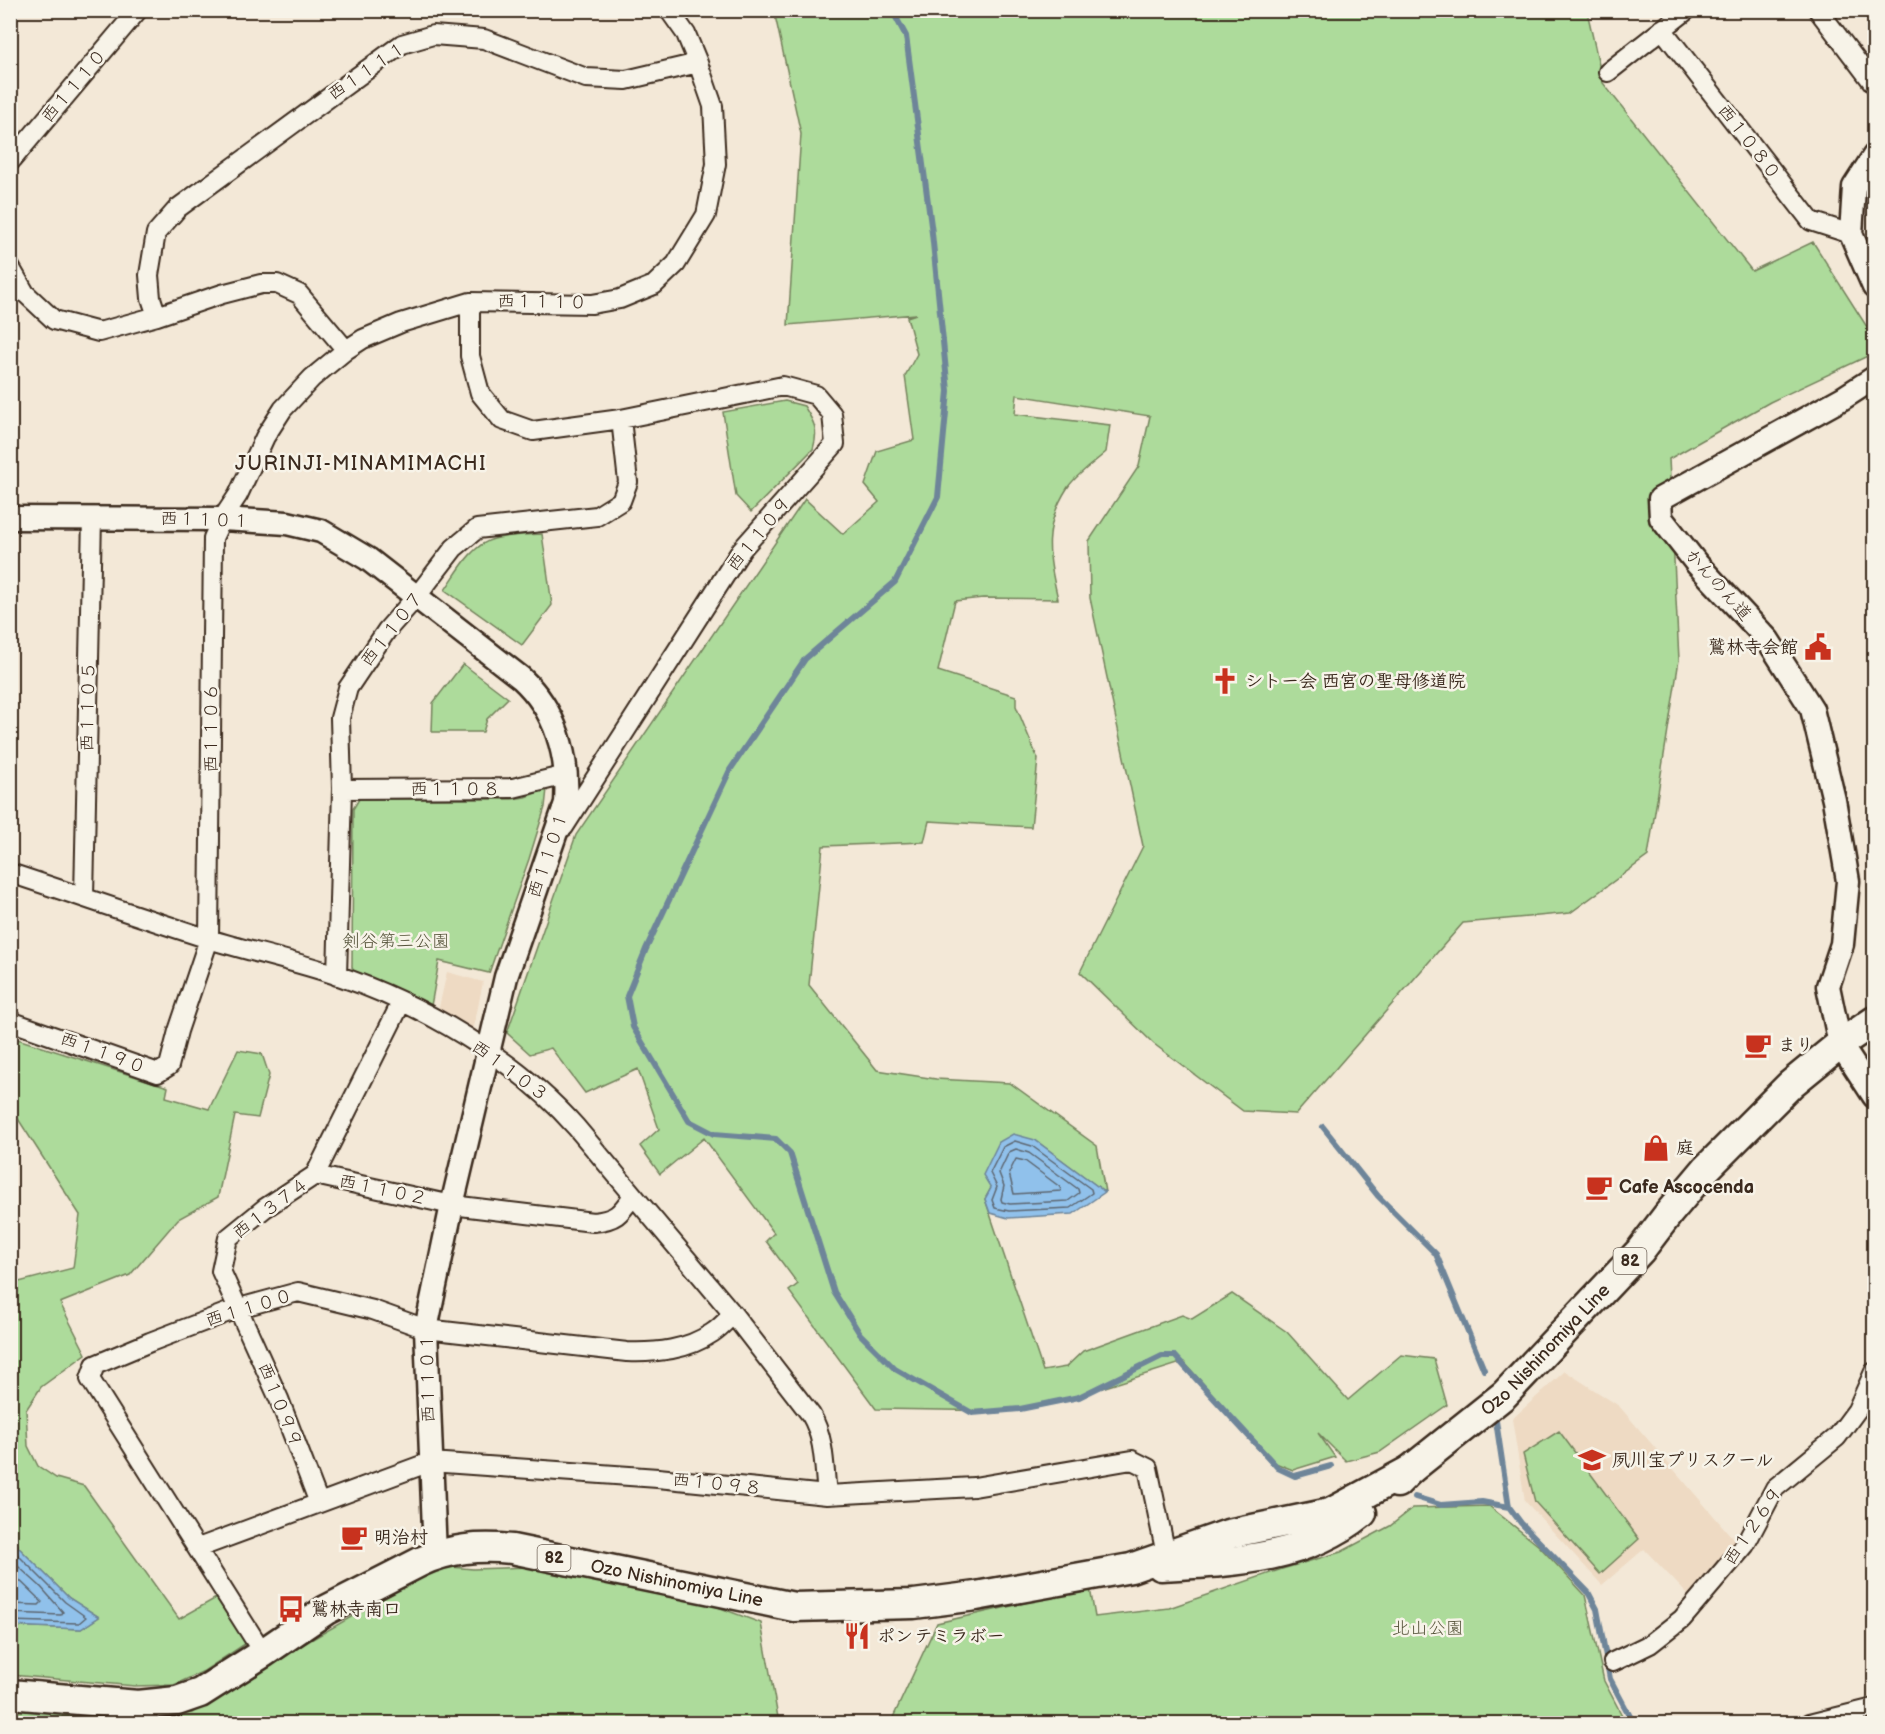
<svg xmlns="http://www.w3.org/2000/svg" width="1885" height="1734" font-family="'Balsamiq Sans','Klee One',sans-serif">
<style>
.built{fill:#eedac3}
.green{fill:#addb9b;stroke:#74825c;stroke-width:1.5}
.water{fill:#90c1eb;stroke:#6e8599;stroke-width:1.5}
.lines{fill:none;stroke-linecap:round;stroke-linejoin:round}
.shore{stroke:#5d6670;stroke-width:1.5}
.stream{stroke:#6e8599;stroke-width:6}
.minor-casing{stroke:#3b2a1e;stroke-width:22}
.tertiary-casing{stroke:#3b2a1e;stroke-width:27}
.primary-casing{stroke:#3b2a1e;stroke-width:33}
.minor{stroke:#f7f3e8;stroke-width:18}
.tertiary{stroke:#f7f3e8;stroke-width:22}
.primary{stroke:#f7f3e8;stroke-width:28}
.labels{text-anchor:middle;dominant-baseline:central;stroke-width:5;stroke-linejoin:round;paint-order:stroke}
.shield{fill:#f7f3e8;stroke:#73665b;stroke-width:1.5}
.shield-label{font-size:16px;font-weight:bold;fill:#3b2a1e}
.street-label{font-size:18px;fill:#3b2a1e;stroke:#f7f3e8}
.poi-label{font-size:18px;font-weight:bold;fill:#3b2a1e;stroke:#f7f3e8;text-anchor:start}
.park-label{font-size:18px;fill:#58563d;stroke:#f7f3e8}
.neighbourhood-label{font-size:20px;letter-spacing:1.5px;fill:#3b2a1e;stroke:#f7f3e8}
</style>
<rect width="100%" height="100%" fill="#f3e8d7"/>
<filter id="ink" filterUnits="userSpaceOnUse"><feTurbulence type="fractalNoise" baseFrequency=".0167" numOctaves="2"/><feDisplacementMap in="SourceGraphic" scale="12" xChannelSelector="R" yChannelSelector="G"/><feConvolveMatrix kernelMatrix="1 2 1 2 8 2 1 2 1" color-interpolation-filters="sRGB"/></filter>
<g filter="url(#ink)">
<!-- built -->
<path class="built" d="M447,972L483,982L473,1032L438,1012Z
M1565,1371L1619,1406L1738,1544L1689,1596L1644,1549L1602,1585L1525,1501L1512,1419Z"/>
<!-- green -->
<path class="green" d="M774,11H1587L1603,83L1752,271L1813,242L1874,338V353L1770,402L1669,459L1679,660L1648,856L1570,913L1463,923L1296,1114L1243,1111L1154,1044L1080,972L1143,846L1090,598L1089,541L1139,466L1150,416L1017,395L1015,414L1110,425L1106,452C1095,462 1077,474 1068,487C1042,527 1048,555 1058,599L983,598L955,601L938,671L1016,696V706L1038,759L1031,827L929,821L924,842L823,846L809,985L877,1070L936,1079L1010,1083L1097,1146L1105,1192L1035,1140L991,1188L985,1199L1043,1371L1066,1367L1083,1351L1182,1315L1192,1319L1232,1294L1287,1332L1348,1400L1401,1355L1434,1359L1447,1405L1380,1452L1346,1461L1318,1433L1335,1457L1293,1470L1273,1462L1184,1362L1058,1402L1007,1411L876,1409L789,1291L798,1284L766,1241L774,1233L704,1138L660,1174L640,1146L659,1129L638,1069L585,1093L551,1048L530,1054L507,1033L576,835L805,499L843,534L879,502L865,485L877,451L914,440L905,376L917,354L907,317L916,314L788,325L801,134Z
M785,401L804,406C814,422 819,430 813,449L751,512L736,496L723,412Z
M542,534L552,605L522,645L445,590C457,573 472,544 494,539C509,535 526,535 542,534Z
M463,664L508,698L487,719L483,732H432L433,703Z
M547,789L545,807L529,859L489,973L439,961L431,1006L391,987L354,974L352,967L353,809L359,799H512L525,797Z
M11,1037L168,1087L166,1097L209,1109L238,1050L262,1054L269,1075L258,1118L235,1115L218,1197L178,1219L130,1275L60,1303L86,1354L41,1387L26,1410L28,1446L38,1466L56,1478L84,1486L179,1619L216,1598L248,1642L204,1671L174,1685L135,1686L11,1675V1626L81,1629L99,1617L69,1598L18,1547L11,1508V1284L73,1268L80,1215L11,1108Z
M1559,1431L1639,1539L1600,1574L1535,1502L1523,1454Z
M1489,1506L1539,1546L1585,1595L1604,1681L1626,1723L890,1724L937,1623L1090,1588L1095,1617L1169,1608L1282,1569L1341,1552L1390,1526L1413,1508Z
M440,1566L473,1569L530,1567L582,1579L661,1586L761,1623L779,1723L11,1724L10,1705L136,1717L192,1713L213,1696Z"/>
<!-- water -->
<path class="water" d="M1013,1134L1035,1140L1105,1192L1073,1214L1008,1218L990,1213L985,1199L991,1188L983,1175L999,1142Z
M10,1508L18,1547L69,1598L99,1617L81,1629L11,1626Z"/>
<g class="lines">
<!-- shore -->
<path class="shore" d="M1015,1141L1032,1146L1091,1189L1092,1193L1070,1208L1009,1211L995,1208L992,1200L997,1187L990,1173L1003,1147Z
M1016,1149L1029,1153L1078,1189L1079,1193L1068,1201L1010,1204L1002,1202L1001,1199L1004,1186L999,1173L1009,1152Z
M1016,1159L1025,1161L1060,1187L1061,1191L1014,1194L1009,1173Z
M10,1539L14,1551L65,1602L86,1617L79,1623L10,1621
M10,1559L40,1586L63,1612L61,1615L10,1613
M10,1571L42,1602L39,1605L10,1604"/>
<!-- stream -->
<path class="stream" d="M892,10L906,36L932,233L948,391L938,497L895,582L805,659L730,770L646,949L627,996L633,1027L689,1121L714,1134L776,1139L790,1153L834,1292L860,1334L895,1369L972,1413L1020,1409L1079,1397L1162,1356H1175L1278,1468L1295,1476L1331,1466
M1323,1127L1378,1196L1436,1254L1484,1370
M1496,1421L1509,1507L1521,1523L1588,1592L1597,1609L1610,1679L1634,1724
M1415,1497L1441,1505L1482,1502L1509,1507"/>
<defs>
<path id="minor" d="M1818,10L1874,84
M1662,29L1811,221L1851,234
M1608,72L1687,10
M10,162L138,10
M10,267L25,293L54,320L99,332L157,316L222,294L261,284H277L299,294L346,350
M470,302V356L480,393L502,420L533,431L621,419L783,386L816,395L832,414L835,444L742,549L564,827
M157,316L151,298L149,275L156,233L178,208L402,44L433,35L484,39L586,78L626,80L698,63
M342,789L513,788L566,775
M10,873C77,895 143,918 209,939C251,952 295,961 336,975C422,1004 516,1059 576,1127L733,1314L811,1415C825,1438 824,1469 827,1495
M84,897L92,517
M337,976L342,789L340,718L348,688L387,630L417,596L454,548L477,529L597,516L621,501L628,482L621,419
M401,1003L315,1175L452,1205L593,1222C616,1220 620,1214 633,1196
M10,1021L158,1073L169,1066L178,1031L209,939L213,538L222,519L238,495L265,437L283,409L312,378L346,350L363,339L401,323L470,302L592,304L620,299L654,285L676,264L706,215L716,164L713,106L698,63L686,34L669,10
M315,1175L265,1208L228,1238L221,1271L279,1399L319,1503
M198,1548L430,1462L658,1478L827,1495L974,1487L1132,1460L1148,1468L1168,1564
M263,1653L90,1379L95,1365L150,1342L239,1308L298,1292L373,1310L426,1329L627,1352C657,1353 687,1350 712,1333C720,1328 727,1320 733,1314
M1613,1662L1650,1644L1682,1619L1745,1545L1775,1488L1837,1437L1857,1410L1874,1372
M1809,1724L1874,1708"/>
<path id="tertiary" d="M1874,156L1854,187L1851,234L1874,287
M1874,378L1843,398L1660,499L1661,518L1697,564L1768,640L1812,709L1834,800L1848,881L1842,944L1828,986L1840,1044L1874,1096
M10,518L222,519L287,523L321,531L368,559L521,678C556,710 569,756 566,803L506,977L452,1205L426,1329L435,1555"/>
<g id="primary">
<path id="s1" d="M1397,1483L1410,1470L1504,1395L1640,1251L1669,1213L1706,1169L1791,1084L1840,1044L1874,1021"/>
<path d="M1161,1566C1232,1562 1304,1560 1362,1513"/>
<path id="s2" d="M10,1694L138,1705L177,1701L200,1693L263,1653L326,1610L420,1562C450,1548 479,1546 512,1549L794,1607L914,1604L976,1596L1131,1568L1228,1534L1330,1513L1410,1470"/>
</g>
</defs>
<!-- minor casing -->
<use href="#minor" class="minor-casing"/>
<!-- tertiary casing -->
<use href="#tertiary" class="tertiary-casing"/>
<!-- primary casing -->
<use href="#primary" class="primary-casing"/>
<!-- minor -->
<use href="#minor" class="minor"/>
<!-- tertiary -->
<use href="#tertiary" class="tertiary"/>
<!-- primary -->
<use href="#primary" class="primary"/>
</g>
</g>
<!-- icons -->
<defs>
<symbol id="civic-bare" viewBox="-9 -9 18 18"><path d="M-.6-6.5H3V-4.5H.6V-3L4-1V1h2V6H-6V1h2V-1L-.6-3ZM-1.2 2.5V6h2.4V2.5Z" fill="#c8321e" stroke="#f7f3e8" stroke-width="2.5" paint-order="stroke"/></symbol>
<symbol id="church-bare" viewBox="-9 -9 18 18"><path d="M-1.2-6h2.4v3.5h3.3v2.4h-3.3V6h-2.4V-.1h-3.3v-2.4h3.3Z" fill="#c8321e" stroke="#f7f3e8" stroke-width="2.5" paint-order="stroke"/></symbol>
<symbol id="cafe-bare" viewBox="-9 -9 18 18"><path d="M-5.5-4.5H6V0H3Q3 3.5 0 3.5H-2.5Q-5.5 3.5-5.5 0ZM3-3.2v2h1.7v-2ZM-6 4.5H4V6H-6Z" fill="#c8321e" stroke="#f7f3e8" stroke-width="2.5" paint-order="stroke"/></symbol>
<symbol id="shop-bare" viewBox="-9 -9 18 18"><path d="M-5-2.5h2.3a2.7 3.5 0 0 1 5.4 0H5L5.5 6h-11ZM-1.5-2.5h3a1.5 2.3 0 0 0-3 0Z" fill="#c8321e" stroke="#f7f3e8" stroke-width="2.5" paint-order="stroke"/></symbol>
<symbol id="school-bare" viewBox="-9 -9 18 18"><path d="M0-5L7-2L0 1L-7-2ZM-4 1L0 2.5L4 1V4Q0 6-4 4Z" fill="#c8321e" stroke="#f7f3e8" stroke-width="2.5" paint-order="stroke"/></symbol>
<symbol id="bus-bare" viewBox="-9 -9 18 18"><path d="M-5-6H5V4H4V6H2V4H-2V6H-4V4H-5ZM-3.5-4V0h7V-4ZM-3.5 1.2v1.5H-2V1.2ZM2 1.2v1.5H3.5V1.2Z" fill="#c8321e" stroke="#f7f3e8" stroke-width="2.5" paint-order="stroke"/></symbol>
<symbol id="restaurant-bare" viewBox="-9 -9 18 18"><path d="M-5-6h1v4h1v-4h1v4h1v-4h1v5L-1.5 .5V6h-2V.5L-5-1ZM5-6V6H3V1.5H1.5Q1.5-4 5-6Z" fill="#c8321e" stroke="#f7f3e8" stroke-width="2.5" paint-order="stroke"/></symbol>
</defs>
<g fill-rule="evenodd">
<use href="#civic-bare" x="1799" y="628" width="38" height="38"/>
<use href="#church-bare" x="1206" y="662" width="38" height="38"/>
<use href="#cafe-bare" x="1739" y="1026" width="38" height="38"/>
<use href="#shop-bare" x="1637" y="1129" width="38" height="38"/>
<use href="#cafe-bare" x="1580" y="1168" width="38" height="38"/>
<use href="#school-bare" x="1573" y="1441" width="38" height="38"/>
<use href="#cafe-bare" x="335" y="1518" width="38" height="38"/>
<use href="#bus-bare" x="272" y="1590" width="38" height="38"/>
<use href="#restaurant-bare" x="838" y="1617" width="38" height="38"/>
</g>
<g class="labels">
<!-- shield labels -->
<g class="shield">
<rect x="1613.5" y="1248" width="33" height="26" rx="4.5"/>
<rect x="537.5" y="1545" width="33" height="26" rx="4.5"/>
</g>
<g class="shield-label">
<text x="1630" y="1261">82</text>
<text x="554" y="1558">82</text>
</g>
<!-- street labels -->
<g class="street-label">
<text transform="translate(367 71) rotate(-34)">西１１１１</text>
<text transform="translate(74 86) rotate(-50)">西１１１０</text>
<text transform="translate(1749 142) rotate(52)">西１０８０</text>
<text transform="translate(542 302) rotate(1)">西１１１０</text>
<text transform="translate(205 520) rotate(2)">西１１０１</text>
<text transform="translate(759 534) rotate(-51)">西１１０９</text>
<text transform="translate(1718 585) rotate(48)">かんのん道</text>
<text transform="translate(392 629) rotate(-52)">西１１０７</text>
<text transform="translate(88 707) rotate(-89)">西１１０５</text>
<text transform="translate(211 728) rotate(-90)">西１１０６</text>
<text x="455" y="789">西１１０８</text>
<text transform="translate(548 855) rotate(-71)">西１１０１</text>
<text transform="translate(103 1053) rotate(20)">西１１９０</text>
<text transform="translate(510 1071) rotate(36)">西１１０３</text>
<text transform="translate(383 1190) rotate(12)">西１１０２</text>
<text transform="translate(271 1208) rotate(-37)">西１３７４</text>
<text transform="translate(249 1308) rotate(-17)">西１１００</text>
<text stroke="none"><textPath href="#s1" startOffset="200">Ozo Nishinomiya Line</textPath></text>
<text transform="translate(428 1378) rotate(-91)">西１１０１</text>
<text transform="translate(280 1405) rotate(68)">西１０９９</text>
<text transform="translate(717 1484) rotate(6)">西１０９８</text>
<text transform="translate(1753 1526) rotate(-56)">西１２６９</text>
<text stroke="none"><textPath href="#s2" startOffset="711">Ozo Nishinomiya Line</textPath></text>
</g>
<!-- poi labels -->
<g class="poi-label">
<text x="1798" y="647" text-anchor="end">鷲林寺会館</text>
<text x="1245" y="681">シトー会 西宮の聖母修道院</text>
<text x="1778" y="1045">まり</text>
<text x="1676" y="1148">庭</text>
<text x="1619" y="1187">Cafe Ascocenda</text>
<text x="1612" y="1460">夙川宝プリスクール</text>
<text x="374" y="1537">明治村</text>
<text x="311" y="1609">鷲林寺南口</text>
<text x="877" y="1636">ポンテミラボー</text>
</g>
<!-- park labels -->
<g class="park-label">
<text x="396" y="941">剣谷第三公園</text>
<text x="1428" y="1628">北山公園</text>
</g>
<!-- neighbourhood labels -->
<g class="neighbourhood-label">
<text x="361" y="464">JURINJI-MINAMIMACHI</text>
</g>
</g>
<!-- margin -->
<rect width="1885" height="1734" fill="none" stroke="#f7f3e8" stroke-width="36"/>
<rect x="18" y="18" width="1849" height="1698" fill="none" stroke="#3b2a1e" stroke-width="2" filter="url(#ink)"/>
</svg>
